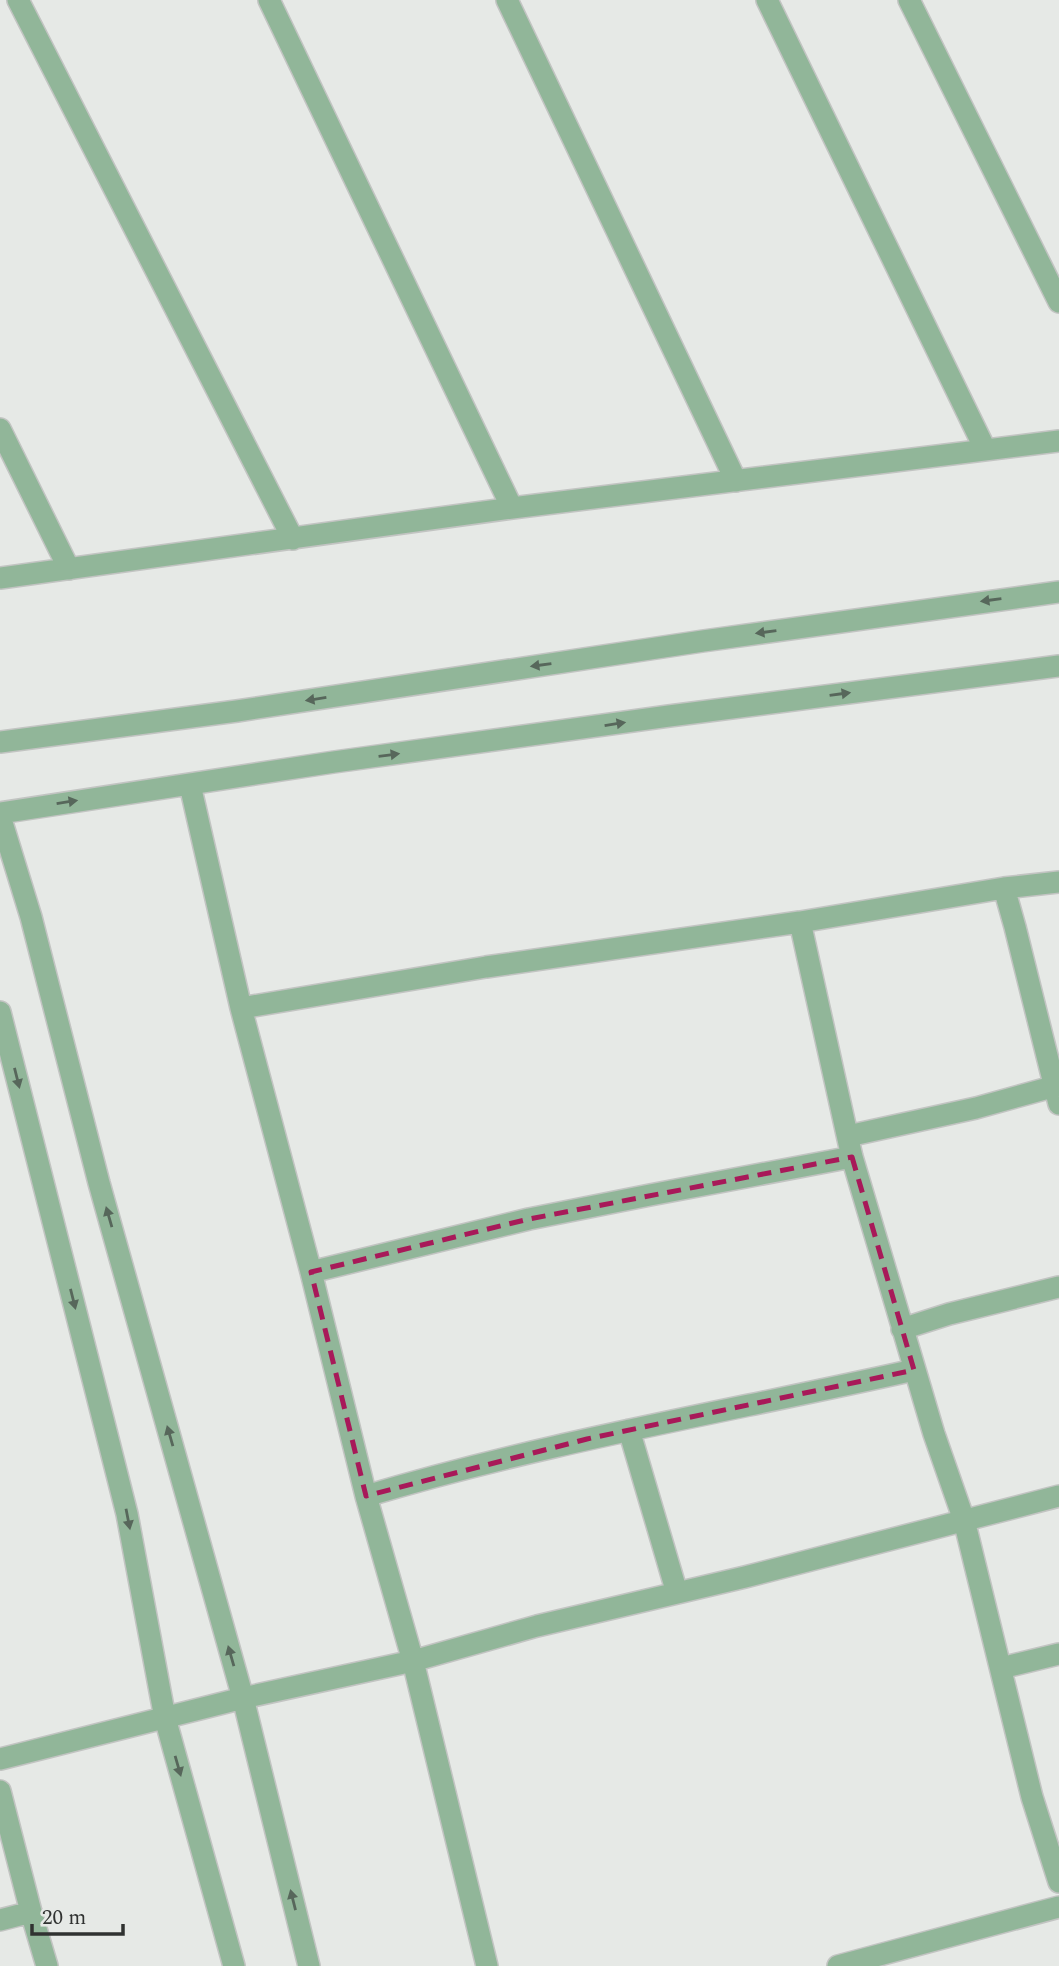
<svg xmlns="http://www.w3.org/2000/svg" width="1059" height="1966" font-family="Spectral,serif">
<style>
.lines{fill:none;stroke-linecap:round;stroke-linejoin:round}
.minor-casing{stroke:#c2c4c2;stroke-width:24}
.minor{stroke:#91b699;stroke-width:21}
.oneway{fill:#57675b}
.marked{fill:none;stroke:#a81959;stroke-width:5;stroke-dasharray:14 9;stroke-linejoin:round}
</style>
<rect width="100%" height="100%" fill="#e6e9e6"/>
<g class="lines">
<defs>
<path id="minor" d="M18,0L293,539
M269,0L512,508
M507,0L736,481
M767,0L985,449
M909,0L1059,302
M0,429L69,569
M0,578L512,508L1059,441
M0,742L237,711L703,641L1059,592
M190,785L241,1008L311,1272L366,1496L413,1661L487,1966
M0,813L334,762L669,716L1059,666
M0,816L31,917L99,1183L243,1698L309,1966
M1004,888L1015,927L1059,1104
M800,922L852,1157L934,1434L964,1520L1032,1797L1059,1882
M241,1008L486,967L800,922L1004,888L1059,882
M0,1012L127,1514L165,1718L234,1966
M848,1136L976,1108L1059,1085
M311,1272L529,1219L650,1195L852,1157
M902,1329L949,1314L1059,1287
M629,1430L677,1593
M366,1496C546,1442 731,1411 914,1370
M1001,1668L1059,1654
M0,1759L243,1698L413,1661L537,1626L745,1577L1059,1496
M0,1791L31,1912L47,1966
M0,1920L31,1912
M838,1966L1059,1907"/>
</defs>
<!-- minor casing -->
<use href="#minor" class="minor-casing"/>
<!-- minor -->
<use href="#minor" class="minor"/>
</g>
<!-- one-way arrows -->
<defs><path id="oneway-solid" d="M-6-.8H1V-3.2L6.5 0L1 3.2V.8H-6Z" transform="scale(1.75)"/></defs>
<g class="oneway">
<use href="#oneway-solid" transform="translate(991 600) rotate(172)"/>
<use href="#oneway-solid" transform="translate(766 632) rotate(172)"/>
<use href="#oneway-solid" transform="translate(541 665) rotate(172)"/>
<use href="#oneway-solid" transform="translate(840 694) rotate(-8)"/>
<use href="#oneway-solid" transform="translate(316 699) rotate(171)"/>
<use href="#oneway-solid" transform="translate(615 724) rotate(-9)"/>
<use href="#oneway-solid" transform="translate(389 755) rotate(-7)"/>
<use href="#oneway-solid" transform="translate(67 802) rotate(-9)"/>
<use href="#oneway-solid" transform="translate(17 1078) rotate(76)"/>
<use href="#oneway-solid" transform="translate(109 1217) rotate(-106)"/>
<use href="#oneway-solid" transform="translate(73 1299) rotate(76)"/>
<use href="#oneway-solid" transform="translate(170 1436) rotate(-106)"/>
<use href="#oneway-solid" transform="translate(128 1519) rotate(79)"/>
<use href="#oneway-solid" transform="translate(231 1656) rotate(-106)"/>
<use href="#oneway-solid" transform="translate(178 1766) rotate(74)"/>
<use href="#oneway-solid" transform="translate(293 1900) rotate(-104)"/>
</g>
<!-- marked area -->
<path class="marked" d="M852,1157L914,1370L587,1439L366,1496L311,1272L529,1219Z"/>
<!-- scale -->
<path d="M32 1924v10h91v-10" fill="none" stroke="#303231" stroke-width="3.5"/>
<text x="42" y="1924" font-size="21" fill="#303231" stroke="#e6e9e6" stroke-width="5" paint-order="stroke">20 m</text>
</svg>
